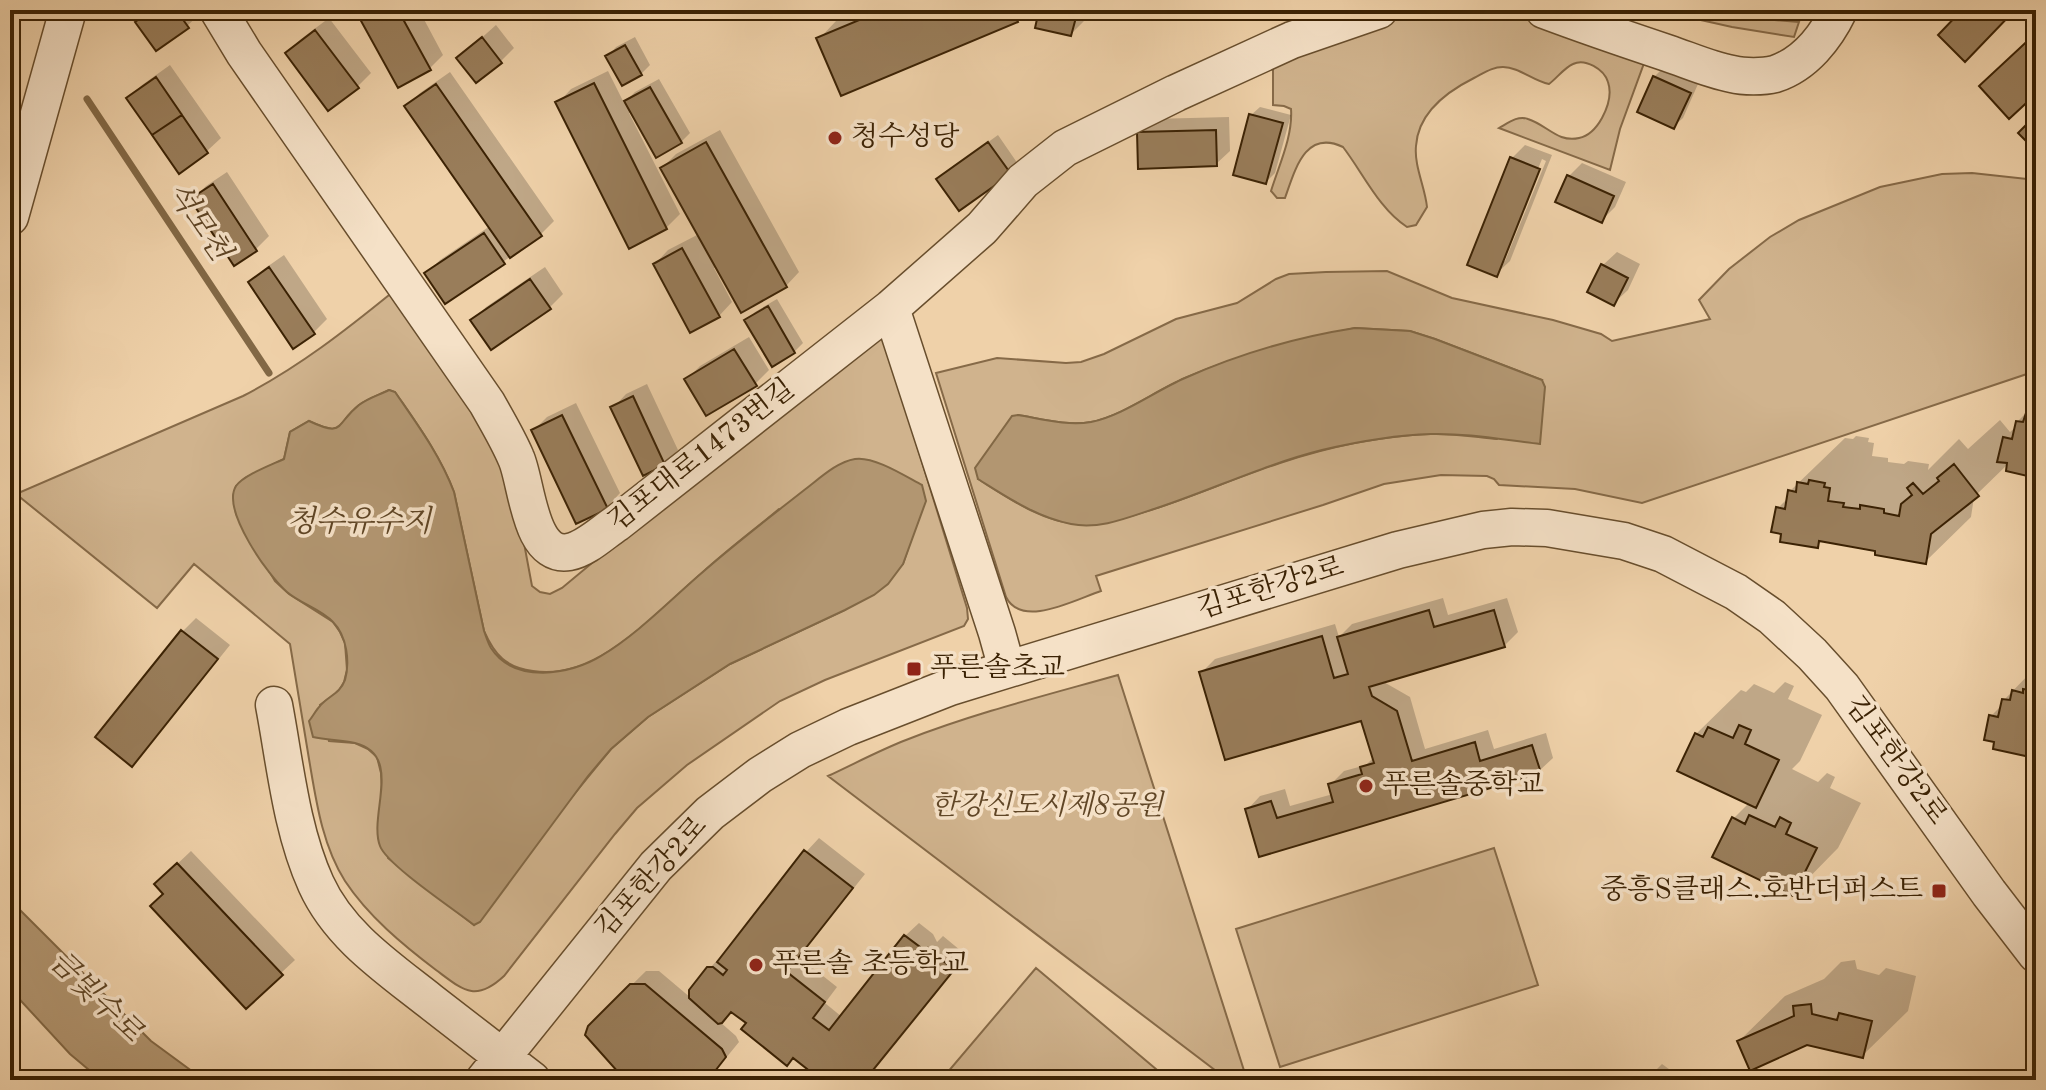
<svg xmlns="http://www.w3.org/2000/svg" width="2046" height="1090" font-family="'Old Standard TT','Noto Serif KR',serif">
<style>
.green{fill:#d0b38d;stroke:#866a48;stroke-width:2;fill-rule:evenodd}
.water{fill:#b29671;stroke:#826845;stroke-width:2}
.shadow{fill:#0003;fill-rule:evenodd}
.lines{fill:none;stroke-linecap:round;stroke-linejoin:round}
.stream{stroke:#826845;stroke-width:7}
.building{fill:#997d5a;stroke:#3b2204;stroke-width:2}
.minor-casing{stroke:#684e2d;stroke-width:39}
.minor{stroke:#f5e1c7;stroke-width:36}
.poi-dot{fill:#8f2418;stroke:#f5e1c7;stroke-width:3}
.labels{text-anchor:middle;dominant-baseline:central;stroke-width:7;stroke-linejoin:round;paint-order:stroke}
.poi-label{font-size:28px;fill:#3b2204;stroke:#f5e1c7;text-anchor:start}
.street-label{font-size:28px;fill:#3b2204;stroke:#f5e1c7}
.park-label{font-size:28px;font-style:italic;fill:#604626;stroke:#f5e1c7}
.water-label{font-size:30px;font-style:italic;fill:#5f4525;stroke:#f5e1c7}
</style>
<rect width="100%" height="100%" fill="#efd1a9"/>
<filter id="stains"><feTurbulence type="fractalNoise" baseFrequency=".0025" numOctaves="4"/><feColorMatrix values="0 0 0 0 .2 0 0 0 0 .09 0 0 0 0 .02 0 0 0 .5 -.17"/></filter>
<radialGradient id="worn" r=".72"><stop offset=".6" stop-color="#630" stop-opacity="0"/><stop offset="1" stop-color="#630" stop-opacity=".3"/></radialGradient>
<!-- green -->
<path class="green" d="M1420,10H1515L1544,17L1647,55L1620,129L1610,170L1499,128C1508,123 1518,115 1528,119C1547,125 1558,143 1579,138C1589,136 1597,127 1602,118C1608,107 1612,94 1608,82C1604,69 1585,58 1573,64C1564,68 1557,78 1549,84C1533,81 1519,67 1503,67C1492,67 1484,73 1474,78C1448,91 1418,113 1416,146C1414,166 1425,187 1427,207L1416,225L1407,227C1379,209 1363,173 1343,147C1305,129 1295,170 1285,198H1277L1271,191C1279,165 1293,136 1291,109L1284,106L1273,105V57L1357,26Z
M1656,10H1714L1763,19L1799,22L1794,37L1732,27Z
M1972,173L2036,180V371L1642,503L1575,489L1499,485L1494,479L1487,476L1441,475L1384,484L1323,505L1096,576L1101,591C1076,599 1022,629 1006,597L936,373L997,358L1066,363L1081,362L1104,354L1176,319L1237,303L1276,279L1289,274L1326,272L1387,271L1452,298L1553,320L1601,334L1612,341L1710,319L1699,300L1729,269L1770,237L1799,220L1880,187L1942,174ZM1355,328L1410,331L1435,339L1542,380L1497,439C1475,437 1452,433 1430,434C1380,436 1328,447 1280,463C1238,477 1196,495 1154,509C1128,517 1104,526 1077,524C1040,521 1007,497 978,479L1018,415C1042,419 1067,426 1091,422C1122,416 1155,391 1185,378C1239,354 1297,341 1355,328Z
M394,291L463,384L515,495L532,586L540,592L550,594L562,588L776,410L881,338L886,345L967,608L968,619L964,626L825,680L780,701L687,765L637,808L615,834L504,976C475,1003 463,990 436,970C403,945 368,916 345,881C322,845 316,800 309,759C303,721 296,682 290,644L194,564L157,608L16,494L243,396C299,367 346,330 394,291ZM389,390L395,392C417,424 440,455 454,492L484,631C495,656 506,667 533,671C598,682 658,610 703,572C727,550 754,530 779,509L908,549L903,564L845,610L730,664L648,717L611,749L557,815L474,925L388,858L381,773L377,757L368,749L355,743L329,741L320,705L338,692L344,682L347,670L345,643L340,632L333,622L289,594L275,581L236,514L233,496L236,486L245,478L284,459L290,432L309,421C345,438 335,424 359,405C368,398 379,395 389,390Z
M1118,675L1247,1080H1228L828,776C854,764 880,750 906,740C975,713 1047,695 1118,675Z
M1494,848L1538,985L1280,1067L1236,929Z
M1036,968L1169,1080H941Z"/>
<!-- water -->
<path class="water" d="M1355,328L1410,331L1435,339L1542,380L1545,387L1540,444C1504,440 1467,433 1431,434C1395,435 1356,442 1322,450C1266,464 1214,489 1160,507C1131,516 1102,530 1071,524C1036,517 1007,497 978,479L975,468L1012,416L1018,415C1042,419 1067,426 1091,422C1122,416 1155,391 1185,378C1239,354 1297,337 1355,328Z
M389,390L395,392C417,424 440,455 454,492L484,631C486,636 488,643 491,648C514,684 571,675 601,656C639,633 670,600 704,571C736,543 770,517 803,491C818,480 836,462 855,459C874,456 905,476 922,485L926,501L903,564L888,584L874,595L845,610L730,664L648,717L611,749L588,776L480,922L474,925C455,910 387,865 380,846C368,815 404,755 355,743C342,740 327,740 313,737L309,721C313,716 316,710 320,706C328,696 340,694 345,680C350,662 347,636 333,622C321,609 301,604 287,592C269,577 221,510 236,486C244,475 271,465 284,459L290,432L309,421C345,438 335,424 359,405C368,398 379,395 389,390Z
M10,900L151,1041L204,1080H101L70,1054L10,989Z"/>
<!-- shadow -->
<path class="shadow" d="M149,10H199L201,13L187,26L138,22Z
M357,10H419L443,55L430,68Z
M862,10H1027L1017,20L819,39L836,21Z
M1041,10H1087L1084,21L1071,34Z
M329,18L371,73L357,87L287,53L301,39Z
M496,25L514,48L501,61L477,80L459,58Z
M635,37L650,65L641,74L608,56L616,47Z
M170,65L221,138L207,151L179,171L129,98L142,85Z
M1663,68L1698,84L1683,118L1674,126L1654,77Z
M608,71L624,103L635,92L659,79L690,133L681,142L633,112L629,113L680,214L666,228L558,103L571,89Z
M450,72L554,221L541,234L503,262L427,273L440,260L490,226L407,106L420,93Z
M1260,107L1291,115L1275,173L1266,182L1251,115Z
M1229,117L1230,151L1216,164L1139,133L1152,119Z
M720,130L799,272L786,286L717,267L714,268L732,302L719,316L655,264L668,250L699,234L662,168L676,154Z
M998,135L1018,164L1009,172L948,171Z
M1525,145L1552,155L1510,261L1496,274L1512,158ZM1542,159L1546,161L1505,261H1501Z
M1582,163L1626,182L1615,207L1602,220L1569,176Z
M227,172L269,236L256,249L235,263L192,200L206,186Z
M1617,252L1640,264L1628,290L1614,303L1603,265Z
M284,255L327,319L313,333L250,282L264,269Z
M545,267L563,294L550,307L492,348L473,321L486,307Z
M777,299L803,343L794,352L747,321L755,312Z
M749,337L769,370L755,384L686,380L700,366Z
M647,384L678,450L664,463L644,473L613,408L626,394Z
M576,403L620,493L607,507L533,431L547,417Z
M2036,403V476L2009,463L1974,497L1971,517L1925,562L1878,550L1823,540L1817,546L1778,508L1789,497L1790,491L1845,438L1853,439L1856,436L1869,438L1868,442L1874,443L1872,456L1888,458V462L1904,464L1908,461L1929,464L1928,470L1959,439L1968,449L2000,420L2010,432L2017,426V422Z
M1443,598L1448,615L1507,598L1518,632L1504,646L1382,681L1410,697L1425,749L1488,730L1494,749L1546,733L1553,758L1539,771L1260,854L1247,810L1260,796L1285,789L1290,806L1333,794L1330,785L1344,771L1366,765L1374,757L1362,718L1202,672L1215,659L1335,624L1339,637L1352,624Z
M196,618L230,645L145,751L132,764L98,737L183,631Z
M2036,667V749L2030,755L1991,716L2003,704L2004,700Z
M1785,682L1794,686L1788,699L1822,715L1800,761L1792,769L1818,782L1827,773L1835,777L1830,788L1861,803L1838,848L1793,894L1733,819L1749,803L1696,734L1741,690L1746,692L1754,684L1774,693Z
M819,838L865,874L799,957L837,987L825,1003L842,1017L905,936L919,923L933,934L937,942L943,936L966,955L865,1080H801L810,1069L732,1010L720,1022L736,1036L739,1042L708,1080H635L589,1027L646,971H659L691,998L709,969L723,954L806,852Z
M191,851L295,960L281,973L165,894L156,884Z
M1855,960L1857,969L1879,975L1886,968L1916,976L1908,1011L1862,1056L1807,1043L1739,1041L1785,996L1824,979L1841,962Z
M1662,1064L1684,1080H1646Z
M1920,1072L1970,1076V1080H1906L1908,1078H1914Z"/>
<g class="lines">
<!-- stream -->
<path class="stream" d="M87,99L269,373"/>
</g>
<!-- building -->
<path class="building" d="M152,10H176L189,28L156,51L135,22Z
M355,10H398L431,70L398,88Z
M495,10H578L577,18Z
M883,10H1013L1018,22L841,96L816,38Z
M1039,10H1078L1071,36L1035,28Z
M1962,10H2015L1965,62L1938,35Z
M315,30L359,88L328,111L285,53Z
M2036,33V94L2009,119L1979,86Z
M482,37L502,63L476,83L456,58Z
M625,45L642,75L622,86L605,56Z
M1653,76L1691,93L1674,129L1637,112Z
M156,77L182,115L152,135L126,98Z
M594,83L667,229L629,249L555,102Z
M436,84L542,236L510,258L404,106Z
M650,87L682,143L656,158L624,101Z
M1249,114L1283,123L1266,184L1233,175Z
M182,115L208,153L179,174L152,135Z
M2036,115V151L2018,133Z
M1216,130L1217,166L1138,169L1137,132Z
M706,142L787,287L741,313L660,168Z
M988,142L1011,174L959,211L936,179Z
M1510,157L1540,169L1497,277L1467,265Z
M1567,175L1614,196L1602,223L1555,202Z
M213,184L257,251L234,266L190,199Z
M484,233L505,264L445,304L424,273Z
M682,248L720,317L690,333L653,264Z
M1601,264L1628,278L1614,306L1587,292Z
M269,267L315,334L293,349L248,282Z
M530,279L551,309L491,350L470,320Z
M768,306L795,353L772,367L744,320Z
M734,349L757,386L706,416L684,379Z
M633,396L665,465L643,476L610,407Z
M2026,413L2036,415V478L2006,471L2007,463L1997,462L2003,437L2012,439L2016,421L2023,422Z
M562,415L608,509L576,524L531,430Z
M1954,464L1979,496L1931,534L1926,564L1875,555V551L1819,541L1818,548L1780,542L1781,534L1771,532L1776,507L1785,509L1788,490L1796,492L1797,482L1808,484L1809,480L1825,483L1824,487L1830,488L1828,501L1844,503L1843,507L1860,509V505L1884,509V513L1899,516L1901,504L1912,495L1907,488L1913,483L1923,494L1939,481L1937,478Z
M1429,610L1434,627L1494,610L1505,647L1369,687L1372,696L1397,711L1412,761L1475,742L1480,761L1532,745L1541,773L1259,857L1245,809L1271,801L1277,818L1333,802L1328,784L1362,774L1360,767L1374,763L1361,721L1225,760L1199,672L1322,636L1334,678L1348,674L1337,637Z
M181,630L218,659L132,767L95,737Z
M2023,689L2036,691V751L2031,750L2030,757L1993,749L1994,742L1984,740L1989,715L1998,717L2002,699L2010,700L2012,690L2023,693Z
M1739,725L1751,730L1745,744L1779,760L1756,808L1677,771L1695,733L1703,737L1708,727L1733,738Z
M1749,815L1775,827L1780,817L1791,823L1786,834L1817,848L1793,896L1712,857L1732,817L1745,824Z
M804,850L853,888L787,972L825,1002L813,1018L829,1030L904,935L920,947L923,954L928,948L954,970L865,1080H798L807,1069L793,1058L787,1066L741,1029L746,1023L731,1012L722,1023L718,1024L689,998V990L707,967H713L723,975L727,970L717,962Z
M177,863L283,975L246,1009L150,906L163,894L154,884Z
M630,984H645L722,1049L726,1057L708,1080H631L618,1072L585,1035L588,1026Z
M1811,1004L1812,1014L1837,1020L1839,1013L1872,1021L1863,1058L1807,1045L1750,1071L1737,1041L1794,1016L1793,1006Z"/>
<g class="lines">
<defs>
<path id="minor" d="M218,10L244,53L487,403C497,421 508,439 516,458C527,482 529,559 569,552C586,549 603,532 617,523L891,308L982,228L1023,181L1065,148L1176,93L1292,40L1379,10
M1544,10C1584,25 1625,39 1667,53C1688,60 1710,70 1732,74C1744,77 1763,77 1775,74C1805,64 1826,37 1839,10
M10,217L68,10
M891,308L997,633L1007,669
M274,705C285,763 291,829 316,884C339,935 387,967 430,1001C464,1027 498,1054 532,1080
M484,1080L656,866L710,813L760,775L800,750L848,727L950,687L1398,550L1483,530L1512,527L1547,528L1624,541L1663,554L1736,592L1772,617L1812,654L1842,687L1989,893L2036,954"/>
</defs>
<!-- minor casing -->
<use href="#minor" class="minor-casing"/>
<!-- minor -->
<use href="#minor" class="minor"/>
</g>
<!-- markers -->
<g class="poi-dot">
<circle cx="835" cy="138" r="8"/>
<rect x="906" y="661" width="16" height="16" rx="4"/>
<circle cx="1366" cy="786" r="8"/>
<rect x="1931" y="883" width="16" height="16" rx="4"/>
<circle cx="756" cy="965" r="8"/>
</g>
<g class="labels">
<!-- poi labels -->
<g class="poi-label">
<text x="851" y="138">청수성당</text>
<text x="930" y="669">푸른솔초교</text>
<text x="1382" y="786">푸른솔중학교</text>
<text x="1923" y="891" text-anchor="end">중흥S클래스.호반더퍼스트</text>
<text x="772" y="965">푸른솔 초등학교</text>
</g>
<!-- street labels -->
<g class="street-label">
<text transform="translate(702 456) rotate(-38)">김포대로1473번길</text>
<text transform="translate(1271 589) rotate(-17)">김포한강2로</text>
<text transform="translate(1895 761) rotate(54)">김포한강2로</text>
<text transform="translate(652 878) rotate(-48)">김포한강2로</text>
</g>
<!-- park labels -->
<g class="park-label">
<text x="1047" y="807">한강신도시제8공원</text>
</g>
<!-- water labels -->
<g class="water-label">
<text transform="translate(198 222) rotate(56)">석모천</text>
<text x="359" y="523">청수유수지</text>
<text transform="translate(95 997) rotate(44)">금빛수로</text>
</g>
</g>
<!-- margin -->
<rect width="2046" height="1090" fill="none" stroke="#efd1a9" stroke-width="40"/>
<rect x="12" y="12" width="2022" height="1066" fill="none" stroke="#3b2204" stroke-width="4"/>
<rect x="20" y="20" width="2006" height="1050" fill="none" stroke="#3b2204" stroke-width="2"/>
<rect width="100%" height="100%" filter="url(#stains)"/>
<rect width="100%" height="100%" fill="url(#worn)"/>
</svg>
